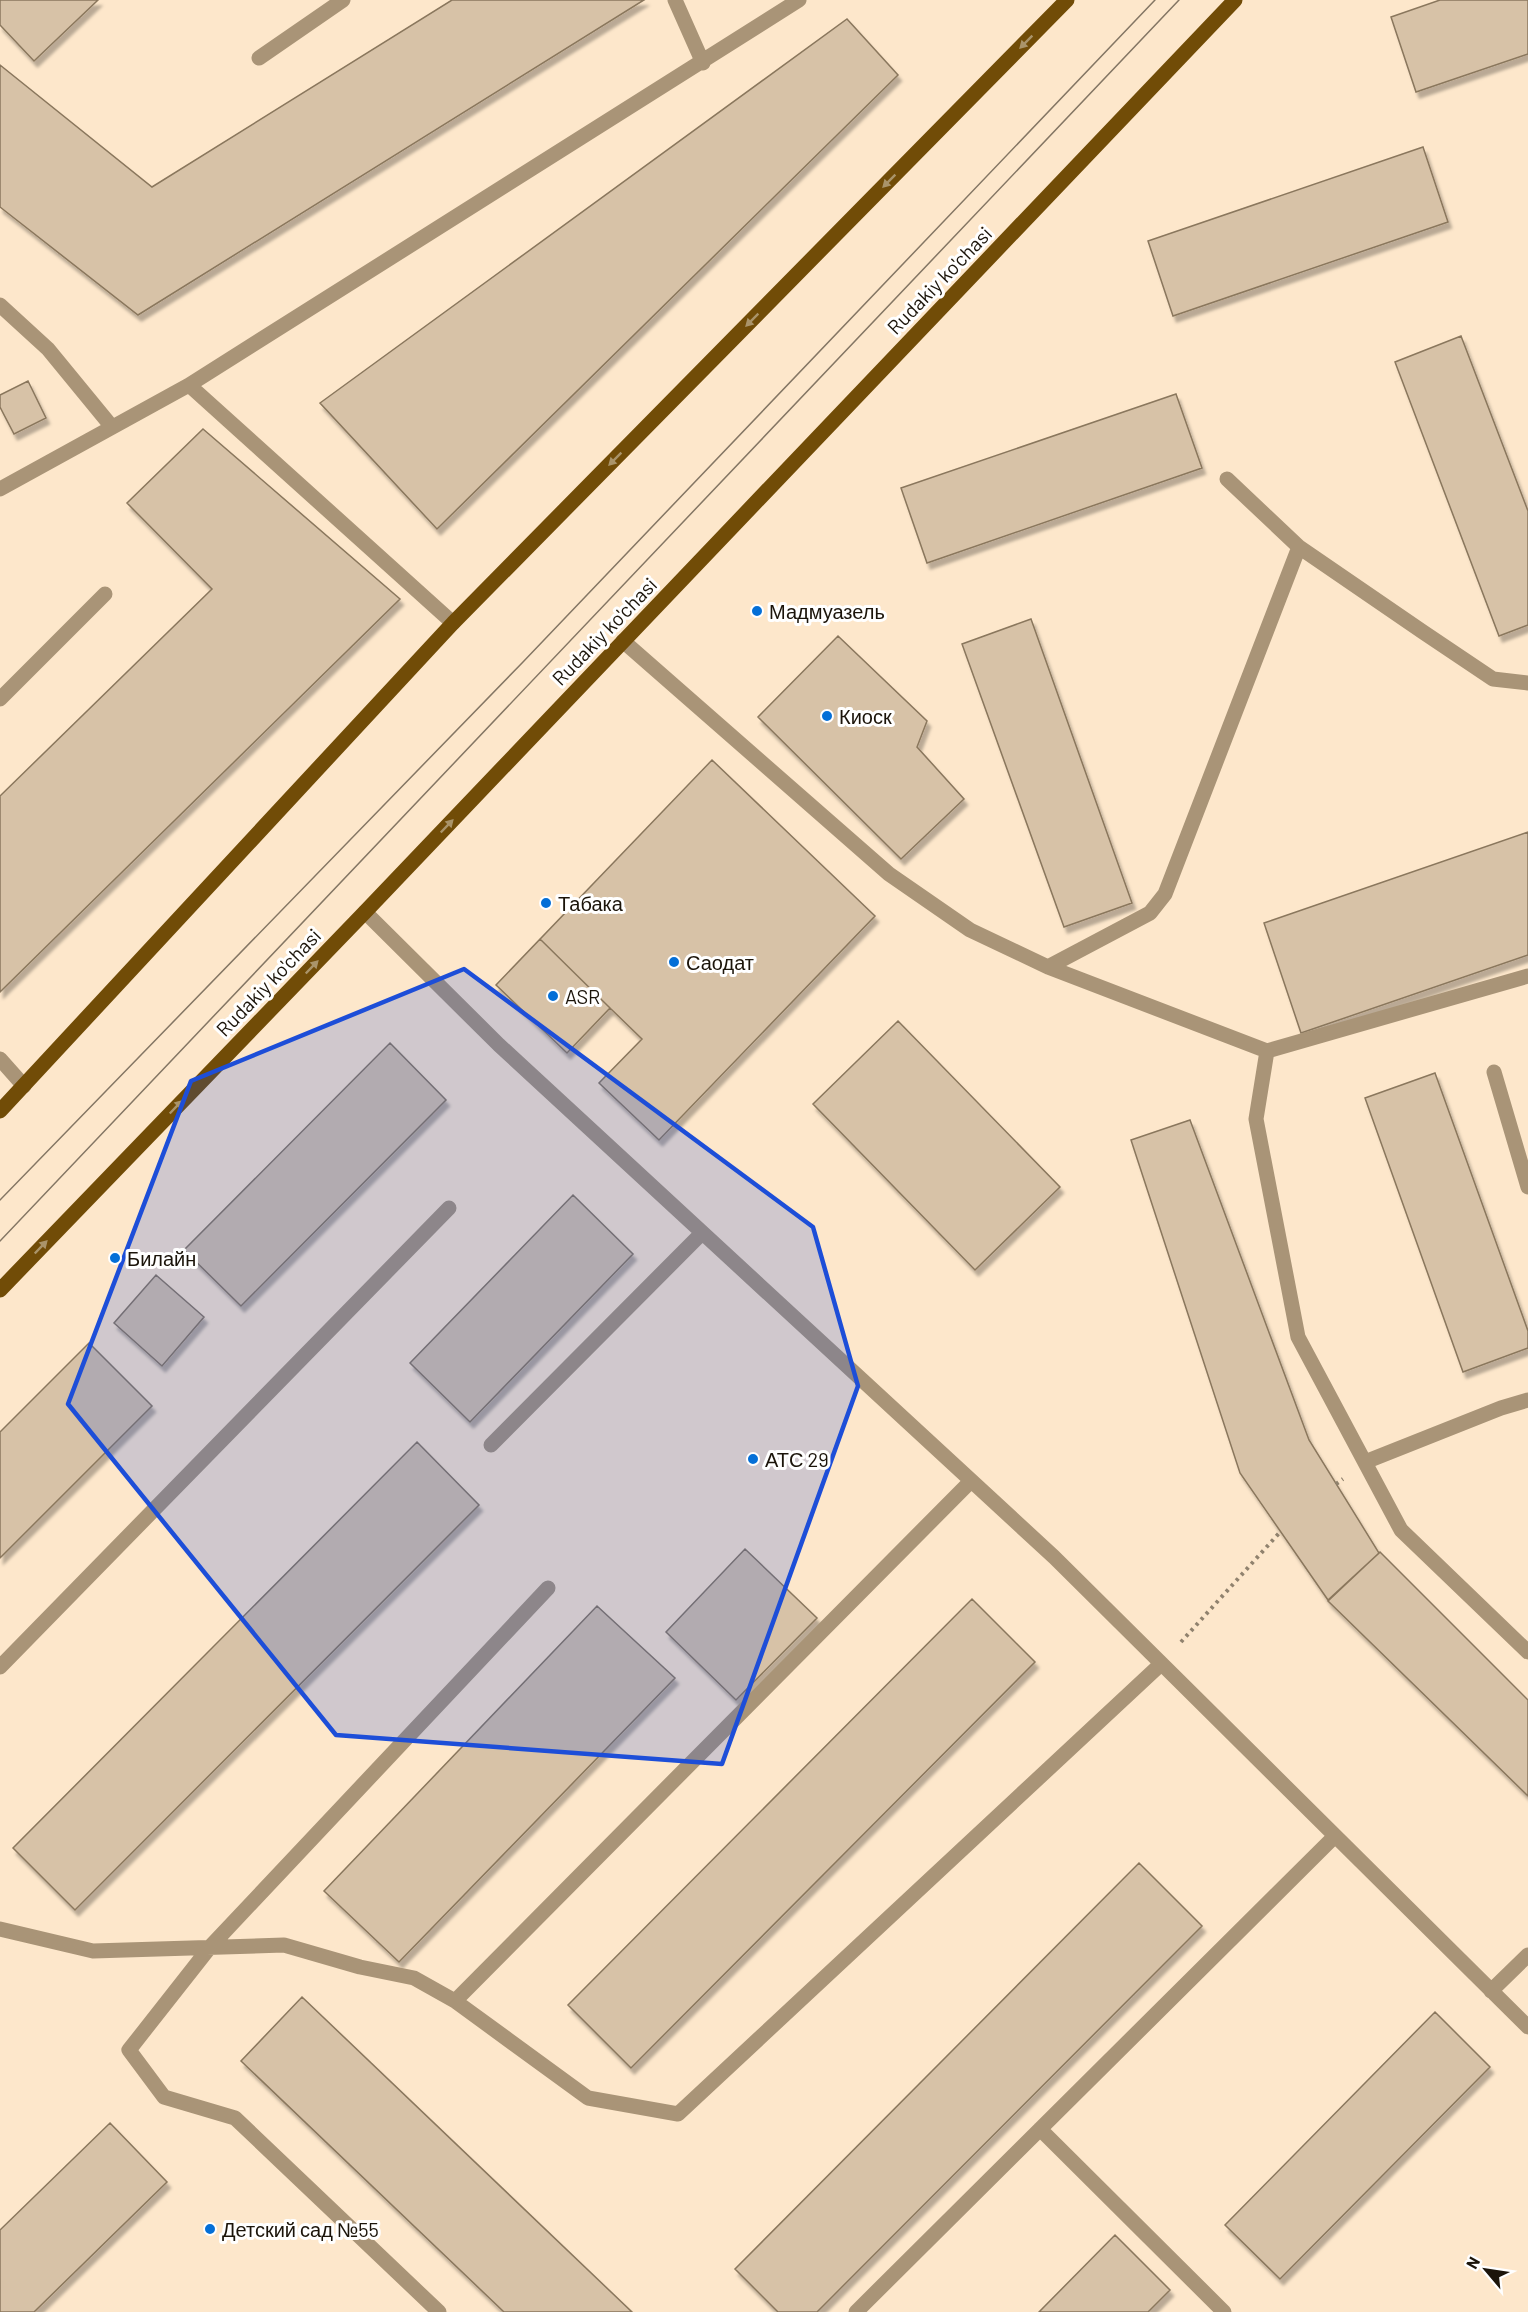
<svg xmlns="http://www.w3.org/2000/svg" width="1528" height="2312" font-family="Barlow,sans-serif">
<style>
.building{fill:#d7c2a7;stroke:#8a775d;stroke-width:1.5;filter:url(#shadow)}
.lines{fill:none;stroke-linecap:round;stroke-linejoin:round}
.path{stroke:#90826e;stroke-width:4;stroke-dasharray:3 4.5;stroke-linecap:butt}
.minor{stroke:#a99477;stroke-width:15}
.major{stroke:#714c07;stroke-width:15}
.tram{stroke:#847664;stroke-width:1.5}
.oneway{fill:#aa946a}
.marked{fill:#1d4ed8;fill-opacity:0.2;stroke:#1d4ed8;stroke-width:4.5;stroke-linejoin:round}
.poi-dot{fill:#046fd7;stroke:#fff;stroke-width:2}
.labels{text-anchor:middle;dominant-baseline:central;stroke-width:6;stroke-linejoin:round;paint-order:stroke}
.street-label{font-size:20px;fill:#1b140a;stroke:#fff}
.poi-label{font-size:20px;fill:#1b140a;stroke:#fff;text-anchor:start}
</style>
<defs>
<filter id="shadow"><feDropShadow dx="3.5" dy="6" stdDeviation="1.5" flood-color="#0004"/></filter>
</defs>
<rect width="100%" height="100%" fill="#fde7cb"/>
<!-- building -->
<path class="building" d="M0,0H98L34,61L0,25Z
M452,0H644L138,315L0,207V65L152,187Z
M1440,0H1528V54L1416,92L1391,17Z
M847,19L898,75L437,529L320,403Z
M1423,147L1448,222L1173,316L1148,241Z
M1461,336L1528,511V625L1499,636L1395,362Z
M28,381L46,418L14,434L0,407V395Z
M1176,394L1202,468L927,563L901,488Z
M203,429L400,599L0,992V796L212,589L127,503Z
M1031,619L1132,903L1064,927L962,644Z
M838,636L927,721L917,747L964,799L901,859L758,717Z
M712,760L875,916L659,1140L599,1083L642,1039L610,1008L567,1053L496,985Z
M1528,832V955L1301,1033L1264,923Z
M540,939L610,1008L567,1053L496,985Z
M898,1021L1060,1187L975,1270L813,1104Z
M390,1043L446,1100L241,1306L184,1250Z
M1435,1073L1528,1331V1348L1463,1372L1365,1098Z
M1190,1120L1309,1440L1379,1553L1328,1600L1240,1473L1131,1140Z
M573,1195L633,1254L470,1422L410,1363Z
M156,1275L204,1317L162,1366L114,1323Z
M89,1343L152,1406L0,1558V1432Z
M417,1442L479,1505L75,1910L13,1848Z
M745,1549L817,1618L736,1700L666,1632Z
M1380,1552L1528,1700V1796L1328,1601Z
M972,1599L1035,1662L631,2068L568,2005Z
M597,1606L675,1678L399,1962L324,1891Z
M1139,1863L1202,1926L817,2312H778L735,2269Z
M302,1997L632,2312H504L241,2061Z
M1435,2012L1490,2067L1280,2279L1225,2225Z
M110,2123L167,2182L34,2312H0V2230Z
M1115,2235L1170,2290L1148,2312H1039Z"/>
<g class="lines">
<!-- path -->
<path class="path" d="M1336,1484L1343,1479
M1181,1642L1281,1531"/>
<!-- minor -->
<path class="minor" d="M675,0L703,63
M259,58L343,0
M0,305L48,349L112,427
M189,385L799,0
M1227,479L1299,547L1423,632L1493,679L1528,683
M0,489L189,385L453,623
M623,641L889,874L970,930L1048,967L1267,1051L1528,976
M0,699L105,594
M365,912L499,1045L1054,1557L1528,2027
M1048,967L1150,913L1165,894L1299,547
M1267,1051L1256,1119L1298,1337L1401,1530L1528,1652
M0,1059L24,1086
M1494,1072L1528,1187
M491,1445L702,1233
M1365,1462L1501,1408L1528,1400
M0,1667L449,1208
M0,1929L93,1951L284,1945L360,1967L414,1978L455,2001L588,2098L678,2114L1161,1664
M1491,1991L1528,1955
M455,2001L971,1481
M1040,2129L1224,2312
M439,2312L235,2118L164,2097L129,2050L210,1947L548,1588
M856,2312L1335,1836"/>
<!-- major -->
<path class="major" d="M0,1111L453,623L1067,0
M0,1290L365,912L1235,0"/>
<!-- tram -->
<path class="tram" d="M0,1200L523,662L1155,0
M0,1241L1179,0"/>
</g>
<!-- one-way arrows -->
<defs><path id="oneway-solid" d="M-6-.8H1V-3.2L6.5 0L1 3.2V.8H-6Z" transform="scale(1.5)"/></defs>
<g class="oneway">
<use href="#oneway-solid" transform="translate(1026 42) rotate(135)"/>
<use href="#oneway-solid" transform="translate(889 181) rotate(135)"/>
<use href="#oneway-solid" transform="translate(752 320) rotate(135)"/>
<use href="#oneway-solid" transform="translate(615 459) rotate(135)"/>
<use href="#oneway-solid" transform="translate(447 826) rotate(-46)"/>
<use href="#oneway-solid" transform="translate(312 967) rotate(-46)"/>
<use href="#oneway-solid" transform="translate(176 1107) rotate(-46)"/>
<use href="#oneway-solid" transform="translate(41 1247) rotate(-46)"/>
</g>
<!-- marked area -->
<path class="marked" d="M464,969L813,1227L858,1386L722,1764L336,1735L68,1404L191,1081Z"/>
<!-- markers -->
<g class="poi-dot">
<circle cx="757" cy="611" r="6"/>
<circle cx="827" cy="716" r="6"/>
<circle cx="546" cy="903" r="6"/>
<circle cx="674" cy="962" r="6"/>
<circle cx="553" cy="996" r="6"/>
<circle cx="115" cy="1258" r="6"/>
<circle cx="753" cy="1459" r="6"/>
<circle cx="210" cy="2229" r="6"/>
</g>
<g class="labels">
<!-- street labels -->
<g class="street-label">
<text transform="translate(939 280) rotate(-46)">Rudakiy ko'chasi</text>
<text transform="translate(604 631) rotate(-46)">Rudakiy ko'chasi</text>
<text transform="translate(268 982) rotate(-46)">Rudakiy ko'chasi</text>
</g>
<!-- poi labels -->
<g class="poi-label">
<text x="769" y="611">Мадмуазель</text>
<text x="839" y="716">Киоск</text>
<text x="558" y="903">Табака</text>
<text x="686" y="962">Саодат</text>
<text x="565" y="996">ASR</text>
<text x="127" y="1258">Билайн</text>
<text x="765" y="1459">АТС 29</text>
<text x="222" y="2229">Детский сад №55</text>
</g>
</g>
<!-- north arrow -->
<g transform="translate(1486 2270) rotate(299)" stroke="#ffffff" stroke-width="4.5" paint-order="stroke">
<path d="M0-4.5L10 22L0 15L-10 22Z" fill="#1b140a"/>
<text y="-9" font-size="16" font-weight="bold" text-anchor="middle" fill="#1b140a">N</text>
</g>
</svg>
